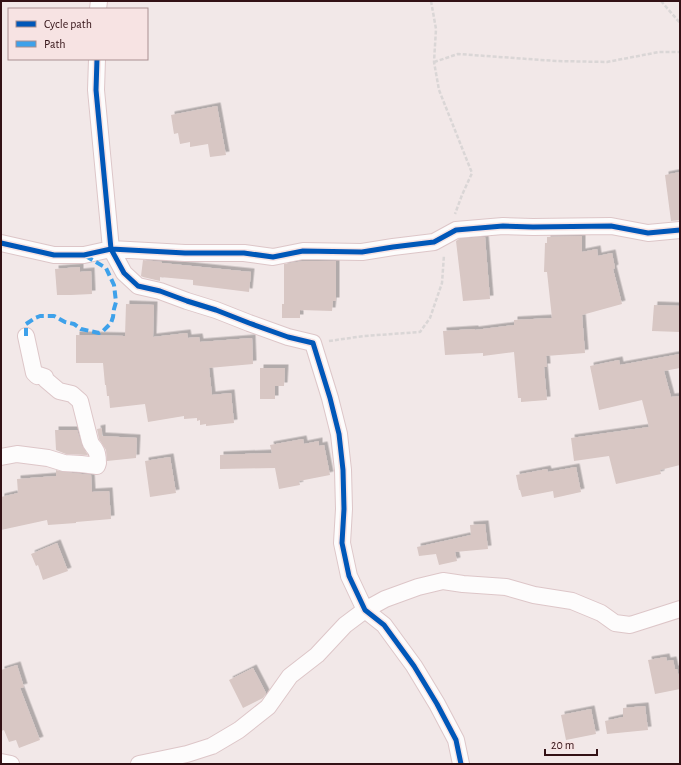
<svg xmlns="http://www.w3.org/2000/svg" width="681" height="765" font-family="'Alegreya Sans',sans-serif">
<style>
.building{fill:#d8c7c4;filter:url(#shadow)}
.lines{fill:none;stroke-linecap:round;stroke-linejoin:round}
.street-casing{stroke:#ddc6c8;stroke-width:18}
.path{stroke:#dad6d6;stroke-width:2.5;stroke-dasharray:4 2;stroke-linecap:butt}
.street{stroke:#fdfcfc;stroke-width:16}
.quiet{stroke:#3ea1ea;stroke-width:4;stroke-dasharray:8 4;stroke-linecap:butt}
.cycleway-casing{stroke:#f7e3e3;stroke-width:8}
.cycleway{stroke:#0057b8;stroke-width:5}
</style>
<defs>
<filter id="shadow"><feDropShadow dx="3.5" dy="-3.5" stdDeviation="0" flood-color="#0004"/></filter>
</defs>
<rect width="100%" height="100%" fill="#f2e8e8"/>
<!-- building -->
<path class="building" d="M217,106L226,155L210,157L208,144L190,147V142L180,144L178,133L174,134L171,115Z
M680,172V220L671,221L665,175Z
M582,236V252L597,249L598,256L612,253L615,268L613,269L622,304L582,315L585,353L546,356L547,367H544L547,400L521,402V398H518L514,352L483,356V353L445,355L443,331L475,329V330L514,325V320L552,318L547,272H544L545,243H547V237Z
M485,237L490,299L463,301L456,241L459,239Z
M143,260L162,262V263L251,272L249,292L193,285V280L160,277V281L143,277L141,276Z
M304,261H336V301H333L332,311L300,310V318H282V304H284V264Z
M80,267V272L91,271L92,294L71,295H57L55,269Z
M126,304L154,305L153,337L187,333L188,338L199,337L200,342L252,338L253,364L209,368L212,395L231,393L234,423L206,426V424L200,425V420L197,421V418L184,419V416L148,422L145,404L110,408L109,396H107L106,385H105L103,363H76V335L125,336Z
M654,305L680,306V332L652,331Z
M680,354V368L664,371L671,397L680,396V465L660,470L661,474L616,484L609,456L574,461L571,438L649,427L642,400L599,410L590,366L619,360L620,365Z
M260,368H285L284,386H275V399H260Z
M102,428V436L137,438L136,458L107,461L106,450L99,439L97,429Z
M55,430H77L82,446L88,455L66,454L56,450Z
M303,439L304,444L319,441V446L324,445L330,475L299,481L300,485L279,489L275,468L220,469V455L272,453L270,445Z
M170,457L176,493L150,497L145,461Z
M576,467L581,492L554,498L553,491L522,497L520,490H519L516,475L547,469L548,472Z
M56,470L63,472L91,475L92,492L109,491L111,519L76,522V523L48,525L47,520L1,530V497L18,493L17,479L56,476Z
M485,524L488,549L455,552L457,561L439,565L436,554L419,556L417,547L471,535L470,525Z
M57,543L68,571L43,580L38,565L36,566L31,554Z
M666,657L667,661L673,660L675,669H677L680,682V689L655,694L648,660Z
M17,665L24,687L20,688L40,740L19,748L16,740L9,742L4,730L1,731V670Z
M253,668L266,693L263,698L243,708L229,680Z
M645,706L648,730L607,734L605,721L623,717V708Z
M591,709L596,734L566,740L561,715Z"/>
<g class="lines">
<defs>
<path id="street" d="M98,9L99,1
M97,59L96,90L111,249L124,273L138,286L160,291L187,301L216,310L249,323L288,337L313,343L330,398L339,434L343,470L344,509L342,543L349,576L365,610L384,625L414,666L437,704L456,740L461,764
M1,243L54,255H84L111,249L185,253H244L273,257L303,251L362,252L393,247L434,242L456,230L503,226L533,227L611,226L648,233L680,230
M1,457L17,454L48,458L64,463L81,464L97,466L98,463C98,459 98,453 95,449C93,446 91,445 90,441L80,401L72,394L59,391L46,380L45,377L39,375L37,376L34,373L26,336
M1,762L11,764
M139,764L187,754L212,746L239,730L268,707L290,676L317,655L345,625L365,610L385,599L418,587L443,581L463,584L506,587L534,595L572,601L601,613L615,623L630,625L680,609"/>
</defs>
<!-- street casing -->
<use href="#street" class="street-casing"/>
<!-- path -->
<path class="path" d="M431,1L436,29L434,62L439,90L472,173L462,195L455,214
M661,1L680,23
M434,62L458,54L556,61L607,62L659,52H680
M329,341L364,336L420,332L430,318L442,283L444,255"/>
<!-- street -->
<use href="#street" class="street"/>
<!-- quiet -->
<path class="quiet" d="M26,336V324L35,318L40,316H54L65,322L74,324L81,329L99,333L103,331L111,323L113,317L114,309L116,302L114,285L106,268L84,255"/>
<defs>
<path id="cycleway" d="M97,59L96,90L111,249L124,273L138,286L160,291L187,301L216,310L249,323L288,337L313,343L330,398L339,434L343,470L344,509L342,543L349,576L365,610L384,625L414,666L437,704L456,740L461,764
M1,243L54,255H84L111,249L185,253H244L273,257L303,251L362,252L393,247L434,242L456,230L503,226L533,227L611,226L648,233L680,230"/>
</defs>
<!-- cycleway casing -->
<use href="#cycleway" class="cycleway-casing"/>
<!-- cycleway -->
<use href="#cycleway" class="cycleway"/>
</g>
<!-- border -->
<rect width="681" height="765" fill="none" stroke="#331115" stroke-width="4"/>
<!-- legend -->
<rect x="8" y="8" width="140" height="52" fill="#f7e3e3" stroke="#a98f91"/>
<rect x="16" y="21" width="20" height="6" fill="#0057b8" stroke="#a98f91"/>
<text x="44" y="28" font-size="12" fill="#331115">Cycle path</text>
<rect x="16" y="41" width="20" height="6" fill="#3ea1ea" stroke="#a98f91"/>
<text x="44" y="48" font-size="12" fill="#331115">Path</text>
<!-- scale -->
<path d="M545 749v6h52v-6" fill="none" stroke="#331115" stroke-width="2"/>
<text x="551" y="749" font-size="12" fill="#331115" stroke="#f7e3e3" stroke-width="3" paint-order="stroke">20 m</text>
</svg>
